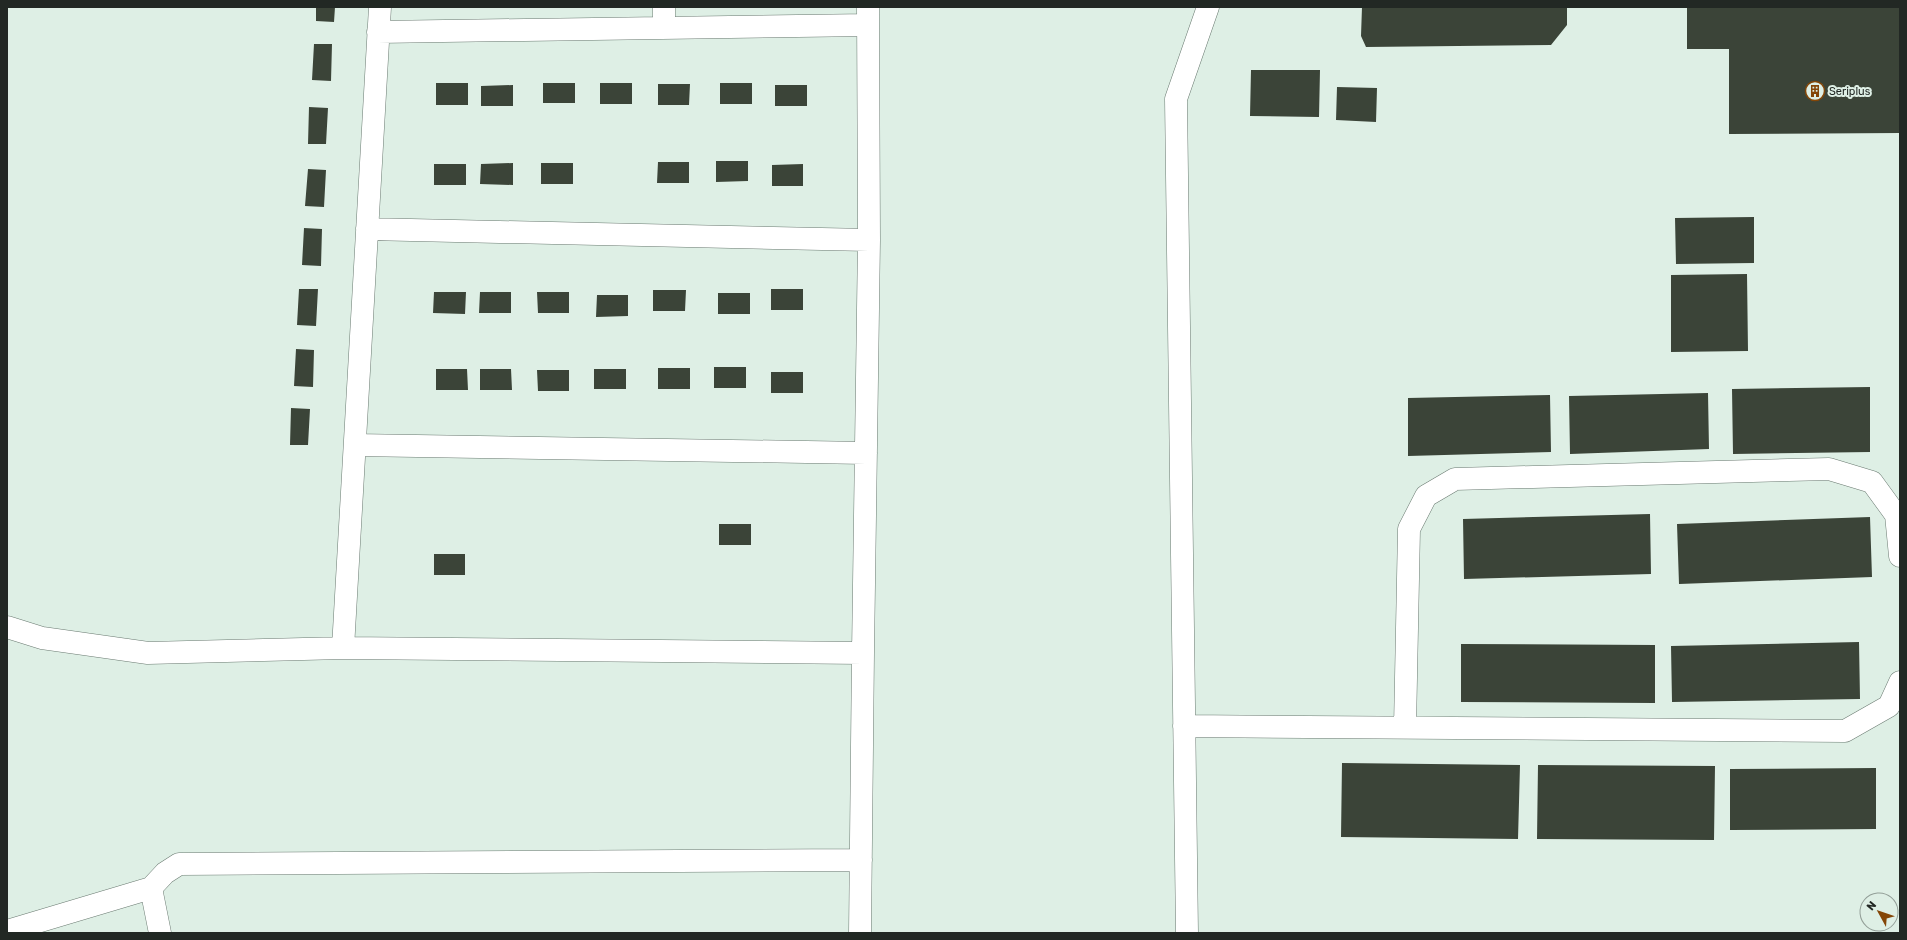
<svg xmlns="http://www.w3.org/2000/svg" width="1907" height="940" font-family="Rubik,sans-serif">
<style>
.building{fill:#3b4438}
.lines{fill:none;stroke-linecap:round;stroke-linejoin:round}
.minor-casing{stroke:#6a7a71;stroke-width:23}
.minor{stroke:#fff;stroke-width:22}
.labels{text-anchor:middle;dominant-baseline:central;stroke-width:4;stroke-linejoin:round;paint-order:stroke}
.poi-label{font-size:11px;fill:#222824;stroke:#deefe5;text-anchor:start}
</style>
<rect width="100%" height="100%" fill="#deefe5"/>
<!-- building -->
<path class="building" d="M316,7H335L334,22L316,21Z
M1362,7H1567V25L1551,45L1366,47L1361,36Z
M1687,7H1900V133L1729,134V49H1687Z
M314,44H332L331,81L312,80Z
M1251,70H1320L1319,117L1250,116Z
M436,83H468V105H436Z
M543,83H575V103H543Z
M600,83H632V104H600Z
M720,83H752V104H720Z
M658,84H690L689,105H658Z
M513,85V106H481V86Z
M775,85H807V106H775Z
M1337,87L1377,88L1376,122L1336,120Z
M309,107L328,108L326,144H308Z
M716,161H748V181L716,182Z
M658,162H689V183H657Z
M513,163V185L480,184L481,164Z
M541,163H573V184H541Z
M434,164H466V185H434Z
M803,164V186H772V165Z
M308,169L326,170L324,207L305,206Z
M1754,217V263L1676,264L1675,218Z
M304,228L322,229L321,266L302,265Z
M1747,274L1748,351L1671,352V275Z
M299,289H318L316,326L297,325Z
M771,289H803V310H771Z
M653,290H686L685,311H653Z
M434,292H466L465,314L433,313Z
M480,292H511V313H479Z
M537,292H569V313H538Z
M718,293H750V314H718Z
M597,295H628V316L596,317Z
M296,349L314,350L313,387L294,386Z
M714,367H746V388H714Z
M658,368H690V389H658Z
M436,369H467L468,390H436Z
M480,369H511L512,390H480Z
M594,369H626V389H594Z
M537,370H569V391H538Z
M771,372H803V393H771Z
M1870,387V452L1733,454L1732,389Z
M1708,393L1709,449L1570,454L1569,396Z
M1550,395L1551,452L1408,456V398Z
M291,408L310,409L308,445H290Z
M1650,514L1651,574L1464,579L1463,519Z
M1870,517L1872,577L1679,584L1677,524Z
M719,524H751V545H719Z
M434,554H465V575H434Z
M1859,642L1860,699L1672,702L1671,646Z
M1461,644L1655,645V703L1461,702Z
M1342,763L1520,765L1518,839L1341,837Z
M1538,765L1715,766L1714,840L1537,839Z
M1876,768V829L1730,830V769Z"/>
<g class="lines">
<defs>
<path id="minor" d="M664,7V28
M378,32L868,25
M367,229L869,240
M355,445L866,453
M7,627L42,638L148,653L343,648L863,653
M343,648L380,7
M1184,726L1845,731L1889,706L1900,682
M1405,727L1409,529L1426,496L1455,479L1829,469L1872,482L1896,515L1900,556
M151,888L160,933
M7,931L151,888L165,873L179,864L861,860
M860,933L863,653L869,240L868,7
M1187,933L1176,99L1208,7"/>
</defs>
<!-- minor casing -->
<use href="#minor" class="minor-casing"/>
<!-- minor -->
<use href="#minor" class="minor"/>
</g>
<!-- icons -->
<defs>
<symbol id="building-ring" viewBox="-11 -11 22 22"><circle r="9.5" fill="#deefe5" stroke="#844607" stroke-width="1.5"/><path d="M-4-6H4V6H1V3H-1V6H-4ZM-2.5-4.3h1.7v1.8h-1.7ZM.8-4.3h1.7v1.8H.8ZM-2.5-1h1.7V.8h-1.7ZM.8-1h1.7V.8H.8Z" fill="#844607"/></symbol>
</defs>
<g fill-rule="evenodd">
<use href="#building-ring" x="1804" y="80" width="22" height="22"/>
</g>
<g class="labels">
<!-- poi labels -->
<g class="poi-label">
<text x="1829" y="91">Seriplus</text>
</g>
</g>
<!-- border -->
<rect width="1907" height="940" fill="none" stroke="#222824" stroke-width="16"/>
<!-- north arrow -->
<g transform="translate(1879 912) rotate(310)"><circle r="19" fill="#deefe5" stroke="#939f98"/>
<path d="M0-3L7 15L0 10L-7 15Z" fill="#844607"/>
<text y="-6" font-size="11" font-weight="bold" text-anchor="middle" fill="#222824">N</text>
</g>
</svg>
